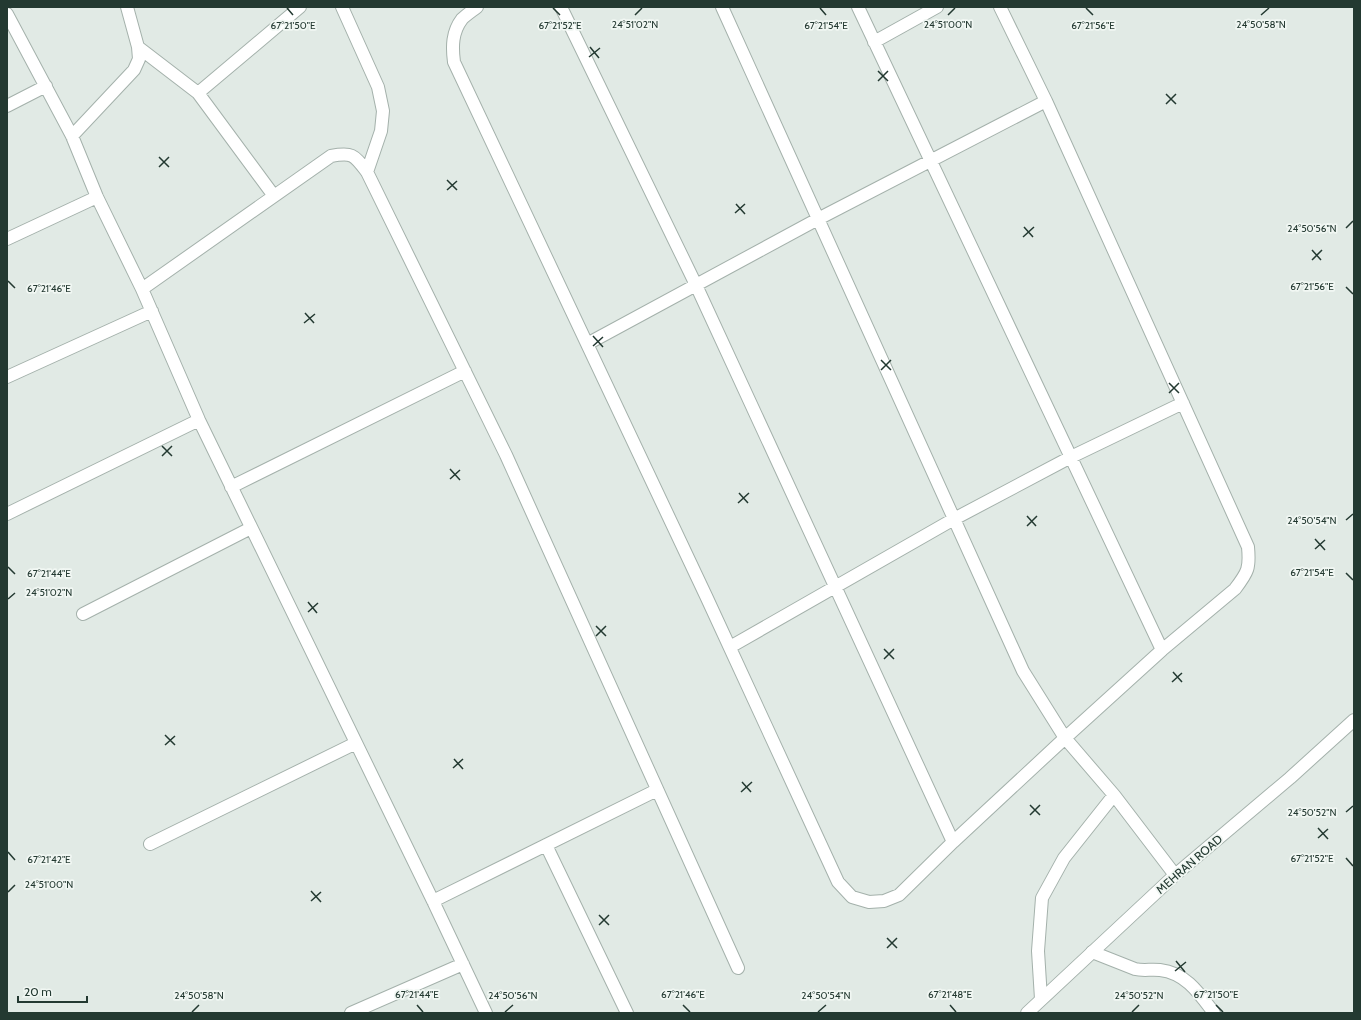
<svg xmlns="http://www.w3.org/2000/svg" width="1361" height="1020" font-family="Cabin,sans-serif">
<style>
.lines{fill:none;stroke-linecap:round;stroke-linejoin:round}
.minor-casing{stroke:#a4b1ab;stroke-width:14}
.tertiary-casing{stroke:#a4b1ab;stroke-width:14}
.minor{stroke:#fff;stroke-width:12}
.tertiary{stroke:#fff;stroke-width:12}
.ticks{fill:none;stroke:#233931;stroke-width:1.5}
.labels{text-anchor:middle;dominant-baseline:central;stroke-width:3.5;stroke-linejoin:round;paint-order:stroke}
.street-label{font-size:12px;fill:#233931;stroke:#f1f7f3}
.ticks-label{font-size:10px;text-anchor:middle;fill:#233931;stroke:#f1f7f3;stroke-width:3.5;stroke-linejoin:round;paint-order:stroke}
</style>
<rect width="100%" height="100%" fill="#e1eae5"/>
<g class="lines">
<defs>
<path id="minor" d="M342,7L378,87L383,111L381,131L367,172
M477,7C472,11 466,15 462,19C452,32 452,47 454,62L706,596L838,882L852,897L869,902L884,901L899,895L953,842L1065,738L1162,650L1235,589C1248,572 1250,568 1248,547L1046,101L1000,7
M561,7L696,285L953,842
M722,7L1023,671L1065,738L1114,795L1175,875
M858,7L1162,650
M7,14L72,136L97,197L142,289L199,420L433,901L486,1013
M874,42L937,7
M138,47L198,93L274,196
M198,93L300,7
M7,106L46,86
M72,136L134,70L139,59L138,47L127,7
M7,239L97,197
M142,289L331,156C353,152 354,155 367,172L506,455L738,968
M587,344L818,219L1046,101
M7,377L152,311
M231,487L465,371
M7,514L199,420
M83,614L251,528
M730,647L954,519L1071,457L1183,403
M150,844L356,743
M546,845L627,1013
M433,901L657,790
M1092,952L1135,969C1143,971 1151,969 1160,970C1186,973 1199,993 1214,1013
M1041,999L1038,951L1042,898L1064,858L1114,795
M351,1013L463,964"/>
<path id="tertiary" d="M1027,1013L1175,875L1290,778L1354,720"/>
</defs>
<!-- minor casing -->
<use href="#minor" class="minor-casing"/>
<!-- tertiary casing -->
<use href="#tertiary" class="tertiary-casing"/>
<!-- minor -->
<use href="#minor" class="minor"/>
<!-- tertiary -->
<use href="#tertiary" class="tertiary"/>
</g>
<!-- ticks -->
<path class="ticks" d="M287,8L293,15M553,8L560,15M820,8L826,15M1086,8L1093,15M635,15L642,8M948,15L955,8M1261,15L1269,8M590,47L599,58M589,57L600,48M878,71L888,81M878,81L888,71M1166,94L1176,104M1166,104L1176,94M159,157L169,167M159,167L169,157M447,180L457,190M447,190L457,181M736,204L745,214M735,213L745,204M1024,227L1033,237M1346,228L1353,221M1023,237L1034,227M1312,250L1321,260M1312,260L1322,250M8,281L15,288M1346,287L1353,294M305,313L314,323M304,323L315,314M593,336L603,347M593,346L603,337M881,360L891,370M881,370L891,360M1169,383L1179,393M1169,393L1179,383M162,446L172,456M162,456L172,446M450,469L460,480M450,479L460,470M739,493L748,503M738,503L749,493M1027,516L1036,526M1346,520L1353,514M1027,526L1037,516M1315,539L1325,550M1315,549L1325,540M8,567L15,574M1346,573L1353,580M8,599L15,593M308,602L317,613M308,612L318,603M596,626L606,636M596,636L606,626M884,649L894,659M884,659L894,649M1173,672L1182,682M1172,682L1182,673M165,735L175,745M165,745L175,736M454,759L463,769M453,768L463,759M742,782L751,792M741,792L752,782M1030,805L1040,815M1346,812L1353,806M1030,815L1040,805M1318,828L1328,839M1318,838L1328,829M8,852L15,860M1346,858L1353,866M311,891L321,902M8,892L15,885M311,901L321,892M599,915L609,925M599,925L609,915M887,938L897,948M887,948L897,938M1176,961L1185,972M1175,971L1186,962M417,1005L423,1012M683,1005L690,1012M950,1005L956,1012M1216,1005L1223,1012M192,1012L199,1005M505,1012L513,1005M818,1012L826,1005M1132,1012L1139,1005"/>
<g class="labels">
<!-- street labels -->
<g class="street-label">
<text transform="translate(1189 864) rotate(-41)">MEHRAN ROAD</text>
</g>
</g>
<g class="ticks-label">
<text x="635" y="28">24°51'02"N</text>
<text x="948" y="28">24°51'00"N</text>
<text x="1261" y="28">24°50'58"N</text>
<text x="293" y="29">67°21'50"E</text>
<text x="560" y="29">67°21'52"E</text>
<text x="826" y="29">67°21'54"E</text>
<text x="1093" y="29">67°21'56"E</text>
<text x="1312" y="232">24°50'56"N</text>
<text x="1312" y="290">67°21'56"E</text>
<text x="49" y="292">67°21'46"E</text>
<text x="1312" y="524">24°50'54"N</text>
<text x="1312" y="576">67°21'54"E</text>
<text x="49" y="577">67°21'44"E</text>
<text x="49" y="596">24°51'02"N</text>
<text x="1312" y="816">24°50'52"N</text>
<text x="1312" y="862">67°21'52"E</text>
<text x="49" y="863">67°21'42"E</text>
<text x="49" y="888">24°51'00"N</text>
<text x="417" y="998">67°21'44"E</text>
<text x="683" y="998">67°21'46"E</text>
<text x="950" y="998">67°21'48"E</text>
<text x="1216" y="998">67°21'50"E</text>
<text x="199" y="999">24°50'58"N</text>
<text x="513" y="999">24°50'56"N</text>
<text x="826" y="999">24°50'54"N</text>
<text x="1139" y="999">24°50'52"N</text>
</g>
<!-- border -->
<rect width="1361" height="1020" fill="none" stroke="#233931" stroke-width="16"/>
<!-- scale -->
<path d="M18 996v6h69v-6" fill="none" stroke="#233931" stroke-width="2"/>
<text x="24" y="996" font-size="12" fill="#233931" stroke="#f1f7f3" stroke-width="3" paint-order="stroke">20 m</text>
</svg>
